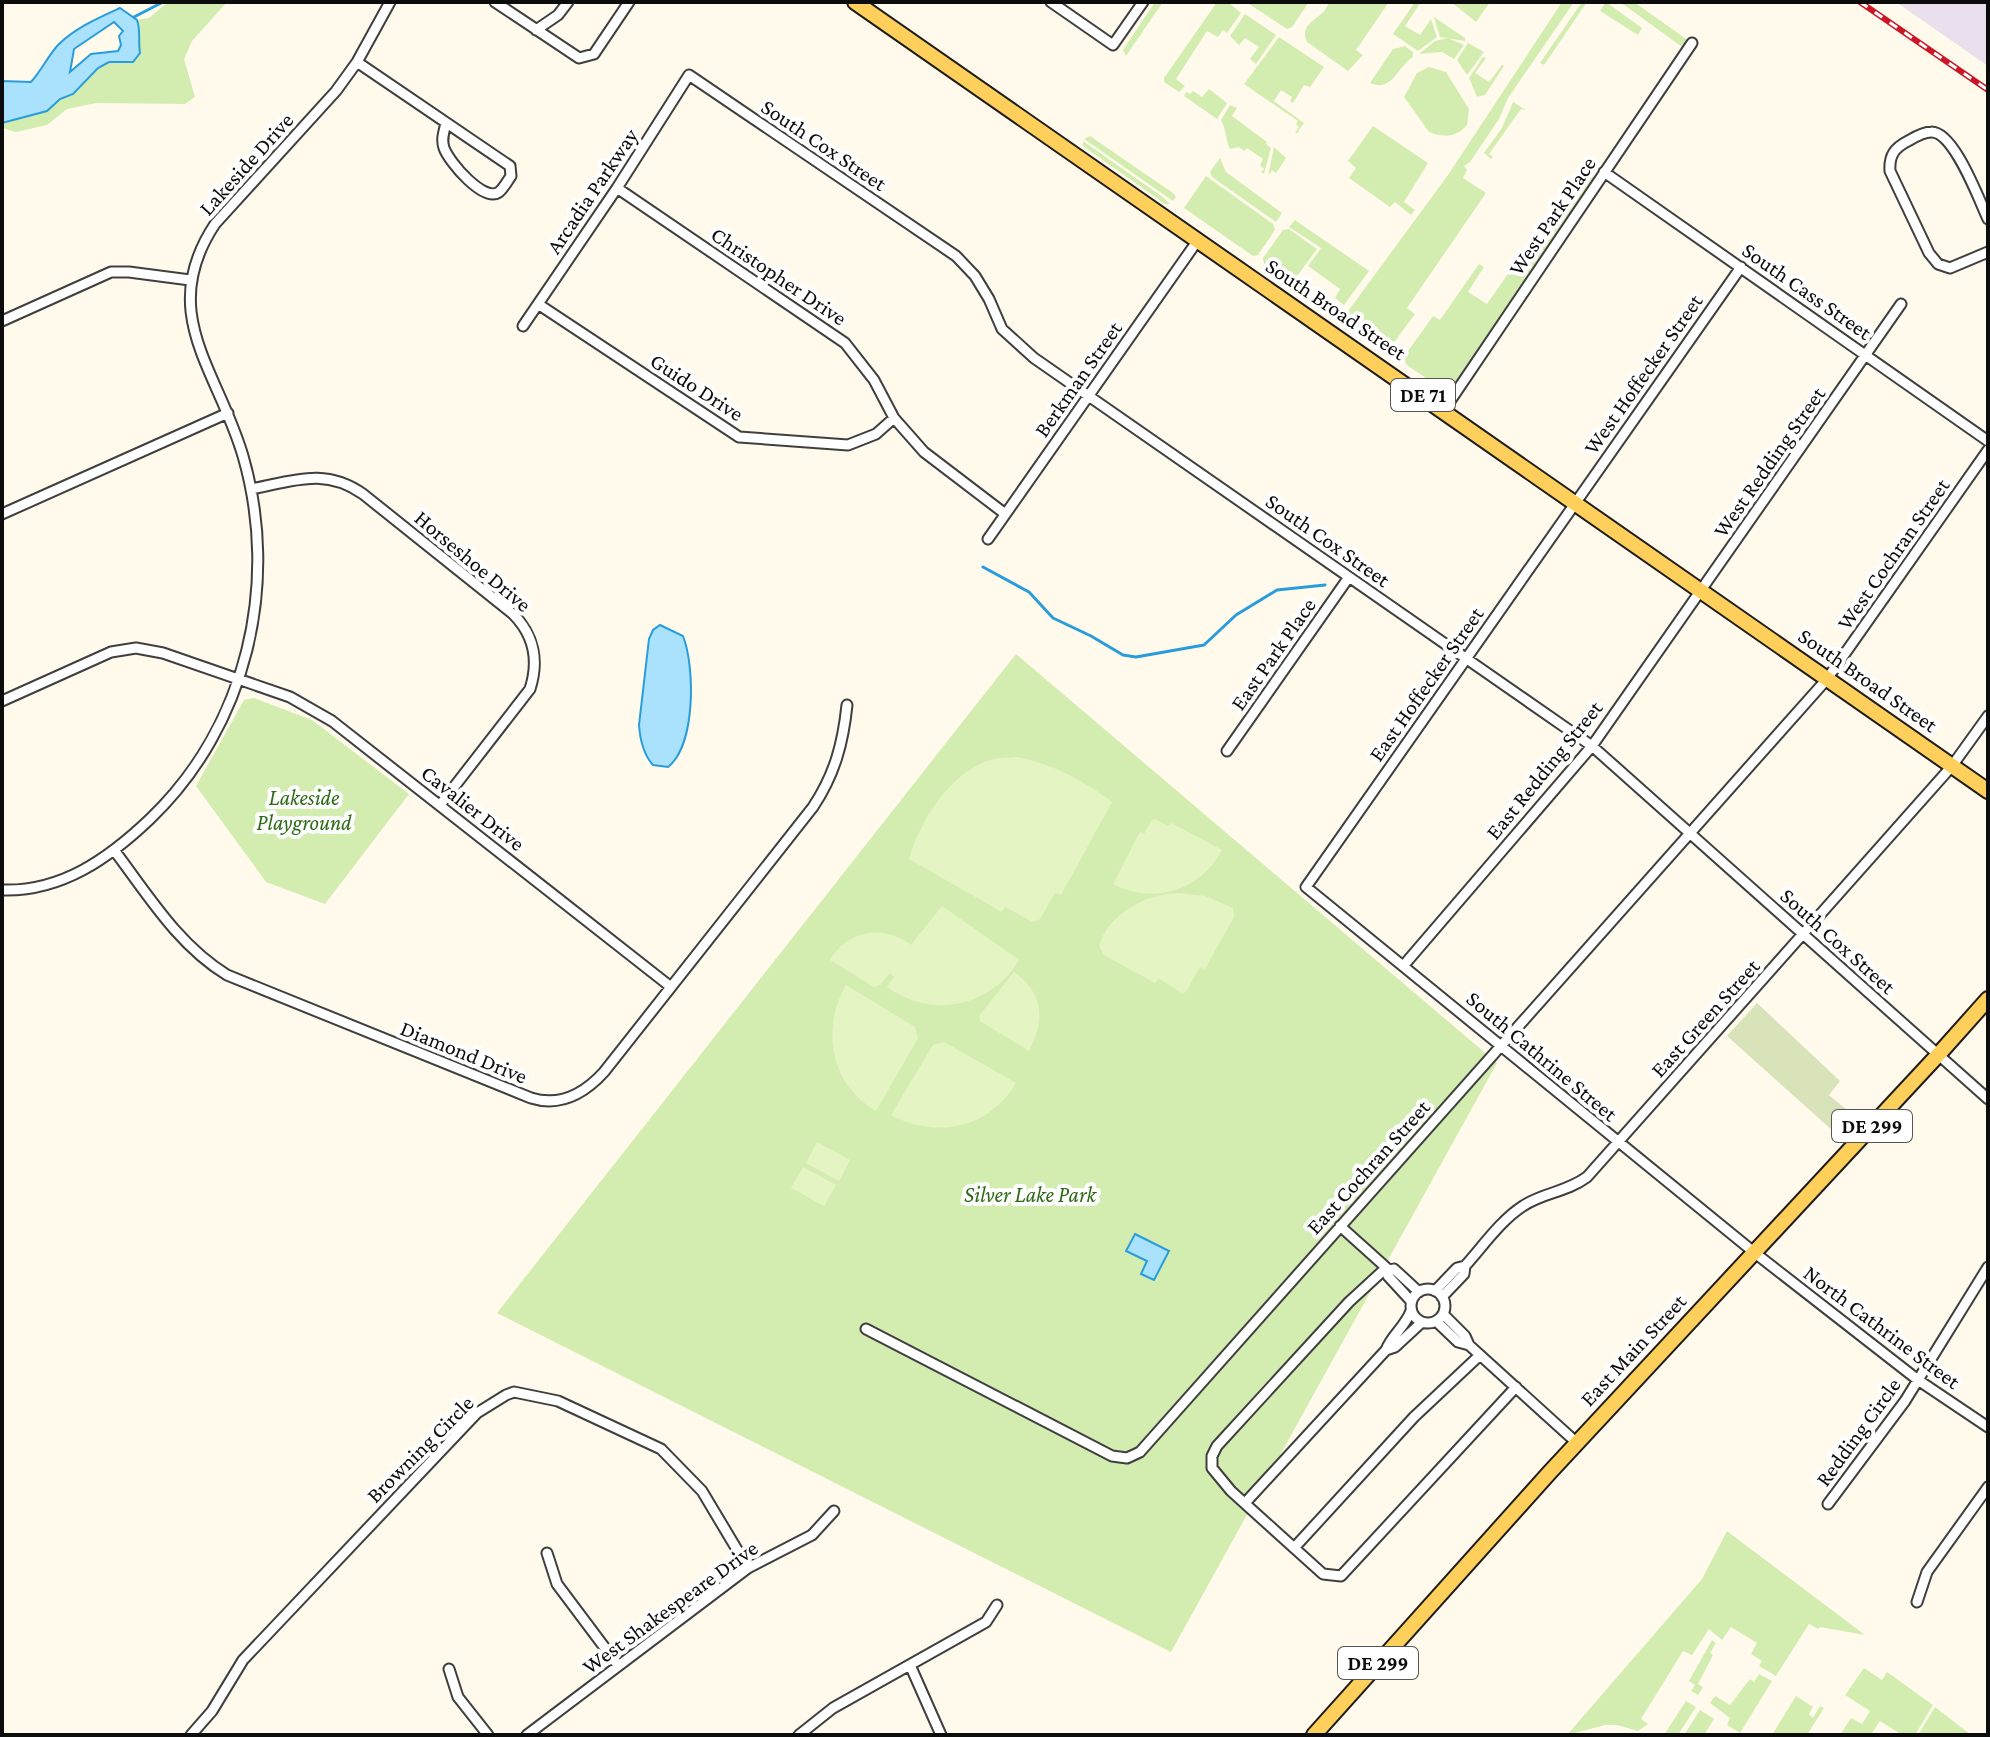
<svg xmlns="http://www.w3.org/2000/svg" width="1990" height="1737" font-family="'Crimson Pro',serif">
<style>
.industrial{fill:#eadfec}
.green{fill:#d3edb1}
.cemetery{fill:#d8e3ba}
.pitch{fill:#e5f4c3}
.water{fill:#aae1fc;stroke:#299ddb;stroke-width:2;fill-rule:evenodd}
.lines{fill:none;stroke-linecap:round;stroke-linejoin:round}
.stream{stroke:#299ddb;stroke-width:3}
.minor-casing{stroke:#3f3f3f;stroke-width:13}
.primary-casing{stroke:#1d1d1d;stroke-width:18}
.minor{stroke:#fff;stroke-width:9}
.primary{stroke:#ffcf5b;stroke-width:14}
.rail-casing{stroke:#c91728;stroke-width:6}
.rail{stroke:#fff;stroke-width:3;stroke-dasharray:9;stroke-linecap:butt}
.labels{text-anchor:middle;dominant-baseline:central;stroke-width:8;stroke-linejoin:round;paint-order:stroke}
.shield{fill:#fff;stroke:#555;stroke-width:2}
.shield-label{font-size:20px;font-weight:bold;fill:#0c0c0c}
.street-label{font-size:22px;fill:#0c0c0c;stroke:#fff}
.park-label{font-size:22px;font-style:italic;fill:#2c6a16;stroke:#fff}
</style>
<rect width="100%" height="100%" fill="#fffaeb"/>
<!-- industrial -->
<path class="industrial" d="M1896,2H1988V66Z"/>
<!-- green -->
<path class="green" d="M168,2H227L192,41L184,59L195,97L185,104L96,103L67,109L47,125L16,132L2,128V123L47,111L60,99L73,94L98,68L109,62H133L140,53L137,20L149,18Z
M1155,2H1163L1126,56L1123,50Z
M1217,2H1228L1241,13L1227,33L1223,30L1218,37L1207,31L1176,79L1185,86L1179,92L1164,82V78Z
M1246,2H1309L1292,27L1287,29Z
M1330,2H1389L1356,50L1363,55L1348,71L1307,42C1300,27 1312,22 1321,14C1325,11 1327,6 1330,2Z
M1415,2H1421L1405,26L1420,35L1431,19L1437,37L1418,51L1393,34Z
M1451,2H1490L1476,22Z
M1562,2H1574L1508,98L1499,119L1470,162L1464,166L1467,170L1463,178L1486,193L1407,308L1415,314L1396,340L1387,347L1381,346L1343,318L1448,175Z
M1582,2H1587L1544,65L1540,63Z
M1606,2L1642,28L1638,35L1600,11Z
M1620,2H1634L1689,41L1685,49Z
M1245,14L1276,35L1256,64L1250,59L1259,47L1245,38L1239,45L1230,36Z
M1434,17L1465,38V41L1440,37Z
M1279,37L1324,67L1310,87L1304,85L1293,103L1290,101L1292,97L1281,90L1274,101L1304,123L1297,133H1295L1299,127L1296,124L1298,121L1244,84Z
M1448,38L1464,45L1454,59L1442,52L1419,54L1435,41Z
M1468,43L1484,52L1467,75L1457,60Z
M1405,46L1413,52V57C1397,67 1392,93 1370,83L1393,49Z
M1483,57L1486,58L1475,73L1489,82L1502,65L1504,66L1485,95L1477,97L1469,78Z
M1429,67L1446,72L1469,109L1467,125C1457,137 1444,138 1429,132L1404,97L1417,73Z
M1209,89L1227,103L1217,119L1184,96L1186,92L1190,94L1193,91L1202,97Z
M1513,102L1526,110L1521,109L1489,154L1493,157L1491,159L1484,153L1502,128Z
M1230,105L1237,108L1232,116L1267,142L1266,144L1271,148L1264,174L1261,172L1264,169L1260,165L1263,159L1247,148L1244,151L1239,147L1230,149C1225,139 1227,131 1221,120Z
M1373,126L1428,163L1404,202L1415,210L1411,215L1395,202L1390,207L1349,178L1356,168L1348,161Z
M1090,136L1173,193L1176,197L1173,201L1084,139Z
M1083,141L1164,198L1170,204H1165L1083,146Z
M1274,147L1286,158L1276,173L1272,170L1268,176Z
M1220,158L1226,172L1282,213L1276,222L1212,177L1210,172Z
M1586,168L1593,172L1594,181L1450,394L1408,366L1405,362L1406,354L1433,316L1440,320L1479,264L1484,267L1468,292L1487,304L1577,174Z
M1206,176L1273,224L1275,230L1258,255L1253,256L1184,208Z
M1295,220L1369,271L1344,305L1335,298L1340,289L1308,266L1321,248L1289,227Z
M1289,229L1317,249L1292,283L1264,264L1263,258L1283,230Z
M1016,654L1497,1063L1171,1652L497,1313Z
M254,698L312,720L409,794L325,904L266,882L196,786L244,700Z
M1727,1531L1865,1635L1820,1627L1818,1629L1809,1624L1776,1676L1759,1666L1762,1661L1751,1654L1757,1643L1731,1627L1722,1640L1709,1629L1692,1655L1683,1651L1641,1719L1648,1724L1638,1731L1617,1725H1605L1567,1735L1702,1579Z
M1712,1640L1716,1643L1710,1653L1713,1655L1698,1684L1703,1687L1698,1695L1691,1691L1695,1685L1689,1681Z
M1864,1668L1882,1680L1887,1672L1933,1705L1915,1735H1902L1880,1721L1872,1733L1874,1735H1840L1851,1718L1862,1724L1870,1711L1845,1695Z
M1759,1674L1772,1681L1740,1733L1727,1725L1730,1718L1710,1703L1715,1696L1730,1705L1750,1679L1754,1682Z
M1796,1696L1813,1707L1809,1714L1813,1718L1820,1706L1824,1708L1807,1735H1772Z
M1686,1701L1696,1707L1678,1735H1664Z
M1935,1707L1971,1735H1918Z
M1700,1710L1714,1719L1704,1735H1684Z"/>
<!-- cemetery -->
<path class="cemetery" d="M1757,1003L1840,1081L1829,1095L1859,1120L1842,1139L1727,1036Z"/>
<!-- pitch -->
<path class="pitch" d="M1016,757C1052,763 1084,781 1112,802L1061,895L1055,893L1040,919L1033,922L1005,907L1002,912L909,859C920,821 951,771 991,760C999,757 1008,758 1016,757Z
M1155,819L1168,826L1171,823L1222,850C1200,891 1154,905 1113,884L1140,832L1144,834L1151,821Z
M1177,893L1205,896L1233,908L1234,917L1205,969L1200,967L1186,992L1182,993L1158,978L1155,983L1104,955L1099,946C1108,914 1146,894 1177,893Z
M942,906L1019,960C991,1007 931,1019 887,987L894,977L890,973L880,985L874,987L830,960C848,930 883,924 911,945Z
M1014,972C1044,993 1045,1020 1029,1051L980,1021L979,1016Z
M846,985L915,1027L918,1038L876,1111C830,1084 821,1029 846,985Z
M944,1042L1016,1083C989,1129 936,1139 891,1115L933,1045Z
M817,1142L850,1160L839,1181L806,1163Z
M803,1167L836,1185L824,1206L791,1188Z"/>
<!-- water -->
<path class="water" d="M120,8L137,20C141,31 138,41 140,53L133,62H109L98,68L73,94L60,99L47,111L2,123V81L31,82C41,71 48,56 58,45C75,28 98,18 120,8ZM114,22L123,31L119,36L121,45L118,51L91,54L70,72L74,49Z
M660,625L683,636C695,666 696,745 668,767L653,765C643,754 640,739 639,725L649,639L653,630Z
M1135,1234L1169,1251L1154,1280L1141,1274L1147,1261L1126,1251Z"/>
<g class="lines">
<!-- stream -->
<path class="stream" d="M134,17L163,2
M983,567L1029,592L1053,618L1091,636L1123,655L1136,657L1204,645L1236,615L1277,590L1325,585"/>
<defs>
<path id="minor" d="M495,2L579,58L594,54L629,2
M1051,2L1113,45L1143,2
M536,30L558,15L568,2
M357,62L510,166L511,176C508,180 504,188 499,192C484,203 449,162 444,148C441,139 444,132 446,123
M1604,172L1988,441
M617,188L845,343L874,380L894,418L924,452L1004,513
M1988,219C1979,200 1954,131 1931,132C1923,132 1915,137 1908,141C1894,148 1889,156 1890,171L1929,253L1938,264L1950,268L1988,252
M1741,267L1306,887L1755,1253L1918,1380L1988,1427
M538,304L739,437L848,445L876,434L894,418
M2,321L111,272H129L190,280
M523,326L617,188L689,75L956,256L975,276L989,299L1002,329L1034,358L1592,746L1988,1099
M1444,410L1692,43
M251,489C293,481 325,467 363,494L513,614C534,635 539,661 530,689L440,805
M2,514L228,413
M988,539L1198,240
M2,701L111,652L136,648L163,653L290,697L332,721L671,987
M1227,751L1349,577
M114,850C148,895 178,945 227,975L531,1098C560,1107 584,1094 604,1072L813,807C835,774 843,743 847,705
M2,890C62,892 109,858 150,819C247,726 280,584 243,456C218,370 156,313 215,224L336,91L357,62L390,2
M1404,965L1592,746L1901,304
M1340,1226L1389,1270
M1465,1266C1483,1246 1501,1220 1523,1206C1544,1192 1565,1193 1587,1177L1952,766L1988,716
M1386,1268L1349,1302L1217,1446L1212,1456V1468L1231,1491L1323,1574L1341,1576L1516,1387
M1411 1306a17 17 0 1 1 34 0a17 17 0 1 1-34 0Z
M1435,1291L1457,1268L1465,1266L1464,1274L1442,1297
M1411,1301L1388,1276L1389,1270L1394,1269L1419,1292
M1411,1311C1404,1328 1392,1335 1386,1350L1395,1347L1421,1323
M1436,1321L1458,1342L1469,1345L1465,1336L1443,1314
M866,1329L1112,1456L1127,1458L1140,1452L1827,679L1988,450
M1469,1345L1577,1443
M1245,1503L1386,1350
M1828,1504L1905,1401L1988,1267
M1294,1548L1414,1417L1480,1355
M547,1553L557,1584L617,1664
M1917,1602L1927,1572L1988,1487
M910,1665L941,1735
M449,1669L458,1697L488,1735
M191,1735L212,1711L243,1660L477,1413L506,1395L514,1392L558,1401L661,1449L702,1491L748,1568
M527,1735L748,1568L812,1535L834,1511
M799,1735L833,1708L986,1622L997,1605"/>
<path id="primary" d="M855,2L1988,791
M1314,1735L1550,1472L1938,1055L1988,999"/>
</defs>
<!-- minor casing -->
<use href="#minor" class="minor-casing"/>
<!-- primary casing -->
<use href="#primary" class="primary-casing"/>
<!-- minor -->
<use href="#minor" class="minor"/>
<!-- primary -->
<use href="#primary" class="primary"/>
<defs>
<path id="rail" d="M1860,2L1988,90"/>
</defs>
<!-- rail casing -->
<use href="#rail" class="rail-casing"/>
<!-- rail -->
<use href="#rail" class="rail"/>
</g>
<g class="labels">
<!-- shield labels -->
<g class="shield">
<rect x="1391" y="379" width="64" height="32" rx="6"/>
<rect x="1832" y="1110" width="80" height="32" rx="6"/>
<rect x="1338" y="1647" width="80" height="32" rx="6"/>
</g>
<g class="shield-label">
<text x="1423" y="395">DE 71</text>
<text x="1872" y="1126">DE 299</text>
<text x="1378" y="1663">DE 299</text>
</g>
<!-- street labels -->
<g class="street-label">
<text transform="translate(824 145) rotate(34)">South Cox Street</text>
<text transform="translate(246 164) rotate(-48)">Lakeside Drive</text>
<text transform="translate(592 191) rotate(-56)">Arcadia Parkway</text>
<text transform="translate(1552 216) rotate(-56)">West Park Place</text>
<text transform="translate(779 276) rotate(34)">Christopher Drive</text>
<text transform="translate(1807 291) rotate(35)">South Cass Street</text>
<text transform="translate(1336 309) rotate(34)">South Broad Street</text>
<text transform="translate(1643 374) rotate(-55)">West Hoffecker Street</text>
<text transform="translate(1078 379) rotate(-55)">Berkman Street</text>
<text transform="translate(697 387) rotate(33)">Guido Drive</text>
<text transform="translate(1769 462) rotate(-55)">West Redding Street</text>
<text transform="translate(1328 540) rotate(35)">South Cox Street</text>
<text transform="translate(1893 554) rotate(-55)">West Cochran Street</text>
<text transform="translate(473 561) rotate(40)">Horseshoe Drive</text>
<text transform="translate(1273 654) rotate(-55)">East Park Place</text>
<text transform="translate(1868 680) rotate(35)">South Broad Street</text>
<text transform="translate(1426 684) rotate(-55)">East Hoffecker Street</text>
<text transform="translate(1544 770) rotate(-51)">East Redding Street</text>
<text transform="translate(473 808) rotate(38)">Cavalier Drive</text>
<text transform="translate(1838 941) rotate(42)">South Cox Street</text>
<text transform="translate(1705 1018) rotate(-48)">East Green Street</text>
<text transform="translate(464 1052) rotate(22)">Diamond Drive</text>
<text transform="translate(1542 1056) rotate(40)">South Cathrine Street</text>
<text transform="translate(1368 1167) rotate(-48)">East Cochran Street</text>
<text transform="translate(1882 1327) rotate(37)">North Cathrine Street</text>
<text transform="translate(1633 1350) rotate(-47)">East Main Street</text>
<text transform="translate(1858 1432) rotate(-54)">Redding Circle</text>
<text transform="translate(420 1449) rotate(-45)">Browning Circle</text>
<text transform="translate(670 1607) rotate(-36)">West Shakespeare Drive</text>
</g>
<!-- park labels -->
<g class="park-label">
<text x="304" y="797">Lakeside<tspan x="304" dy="25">Playground</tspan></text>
<text x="1030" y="1194">Silver Lake Park</text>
</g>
</g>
<!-- border -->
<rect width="1990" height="1737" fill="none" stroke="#0c0c0c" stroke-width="8"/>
</svg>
